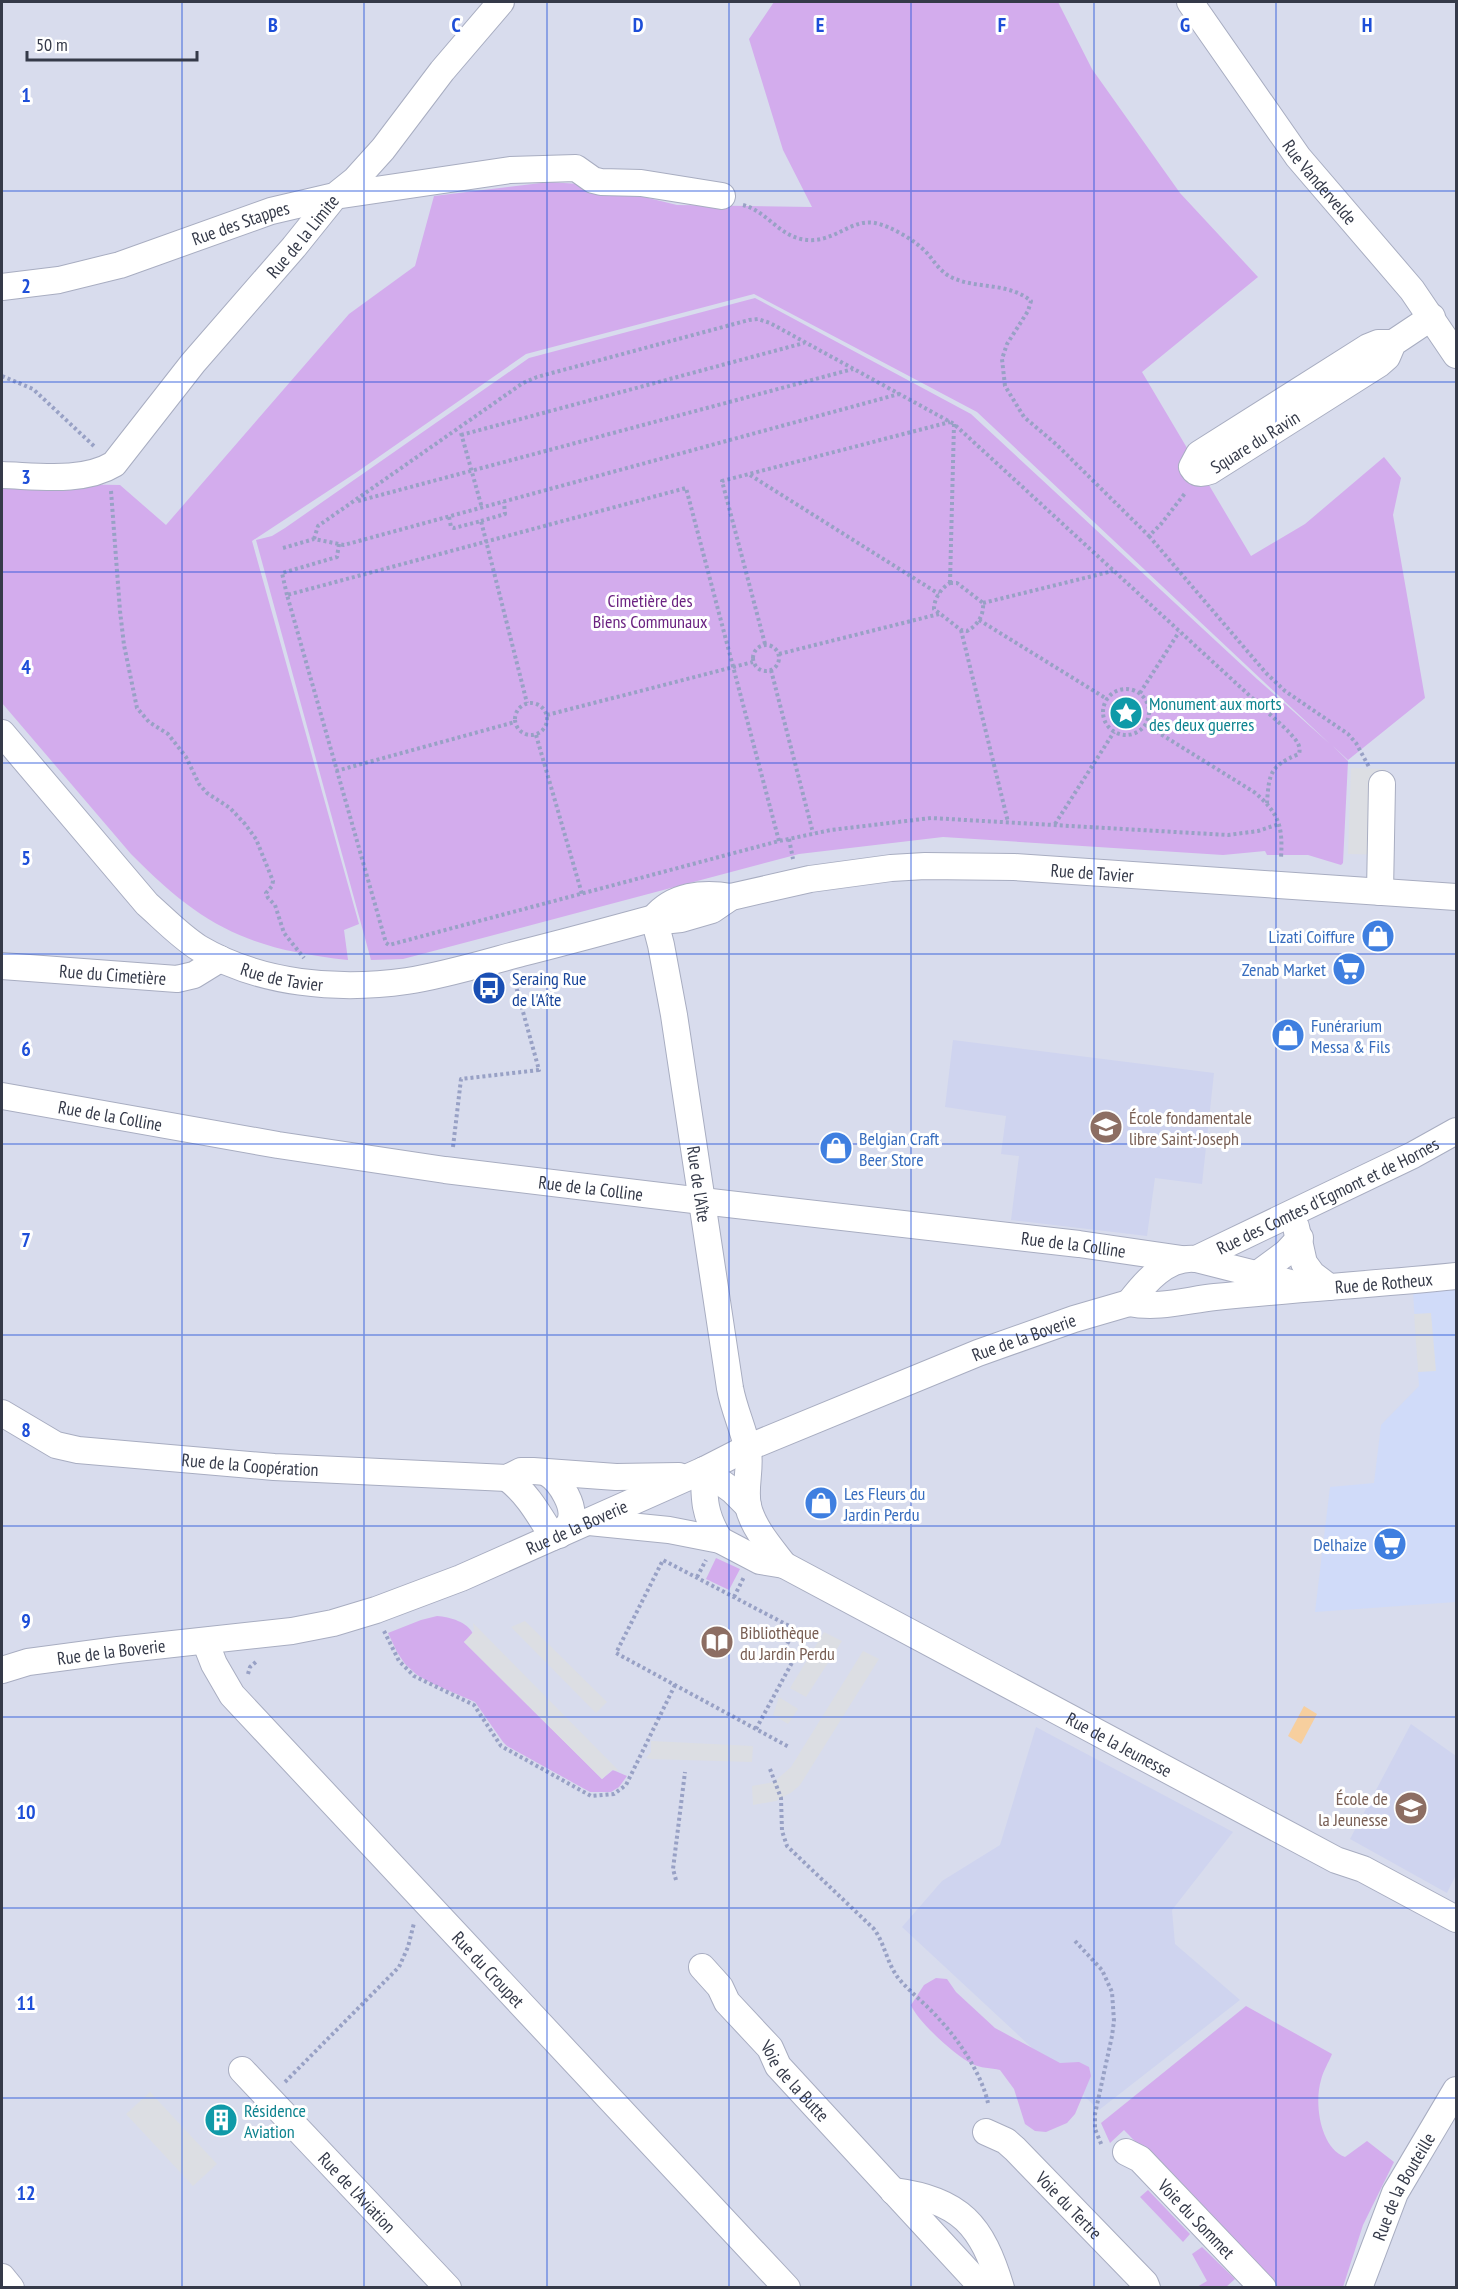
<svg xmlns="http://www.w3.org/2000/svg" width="1458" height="2289" font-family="'PT Sans Narrow',sans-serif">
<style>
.residential{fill:#d8dced}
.commercial{fill:#d0dbf9}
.education{fill:#cfd4ef}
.green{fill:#d3aced}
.parking{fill:#dcdee3}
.water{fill:#f7cf9e}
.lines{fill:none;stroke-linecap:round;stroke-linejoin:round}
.minor-casing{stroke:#a8adc1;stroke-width:28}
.path{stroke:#98a1c5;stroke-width:4;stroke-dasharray:3 3;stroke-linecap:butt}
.minor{stroke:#fff;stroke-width:26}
.grid{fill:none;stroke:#1d4ed8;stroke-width:1.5;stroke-opacity:0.55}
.labels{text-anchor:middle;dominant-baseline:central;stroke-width:6;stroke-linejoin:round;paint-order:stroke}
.street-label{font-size:18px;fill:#353a49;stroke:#fff}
.park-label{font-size:18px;fill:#6b2281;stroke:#fff}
.culture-label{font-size:18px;fill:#0d838f;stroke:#fff;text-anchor:start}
.shop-label{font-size:18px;fill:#366cbe;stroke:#fff;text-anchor:end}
.transit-label{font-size:18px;fill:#164399;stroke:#fff;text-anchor:start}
.education-label{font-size:18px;fill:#785e54;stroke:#fff;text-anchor:start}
.grid-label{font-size:20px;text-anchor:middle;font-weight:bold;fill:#1d4ed8;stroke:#fff;stroke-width:6;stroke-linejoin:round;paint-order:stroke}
</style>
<rect width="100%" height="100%" fill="#e7e9f5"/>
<!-- residential -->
<path class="residential" d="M2,2H1456V2287H2Z"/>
<!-- commercial -->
<path class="commercial" d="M1456,1288V1602L1315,1612L1330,1487L1374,1483L1381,1425L1419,1386L1413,1292Z"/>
<!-- education -->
<path class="education" d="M953,1040L1214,1073L1202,1184L1155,1178L1147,1236L1011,1220L1019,1156L1001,1154L1006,1116L945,1107Z
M1411,1724L1456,1756V1875L1447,1893L1350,1839Z
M1036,1727L1233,1832L1172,1910L1175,1944L1240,2000L1099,2110L902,1927L942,1881L1000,1845Z"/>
<!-- green -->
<path class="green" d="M774,2H1058L1092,69L1180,193L1258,277L1142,372L1251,556L1305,524L1384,457L1401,478L1393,515L1425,698L1348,760L1333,746L1348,761L1343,863L1341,865L1308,855H1267L1265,851L1223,855L943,837L799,854L403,959L371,960L256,540L272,536L285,528L529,358L755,298L971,414L1257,679L1330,744L977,412L754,294L526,354L357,472L252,541L359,924L344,930L348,960C247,949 202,926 131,854L2,703V483L120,485L166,525L349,314L415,266L434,196L549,182L595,185L677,205L812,207L783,150L749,39Z
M716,1558L740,1569L729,1590L706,1579Z
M437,1616C450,1617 468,1622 473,1634L464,1642L602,1779L613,1770L627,1776L619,1787L611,1792H590L507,1746L503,1742L475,1702L431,1683L417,1675L405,1664L397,1652L388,1633L421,1620Z
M936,1978L947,1979L956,1992L995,2028L1060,2063L1079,2062L1089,2067L1091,2076L1075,2114L1067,2123L1046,2132L1035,2131L1025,2124L1014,2089L1000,2070C991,2068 980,2068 972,2064C956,2056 917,2021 911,2005L924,1985Z
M1246,2006L1332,2054C1329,2062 1323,2071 1321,2080C1314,2103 1320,2148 1345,2157L1367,2141L1394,2162L1363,2225L1343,2287H1277L1124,2130L1110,2143L1101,2123Z
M1148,2190L1190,2234L1183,2242L1140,2197Z
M1202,2247L1235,2279L1226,2287H1197L1207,2281L1192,2254Z"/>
<!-- parking -->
<path class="parking" d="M1351,768L1386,769L1383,855L1348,854Z
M1431,1313L1436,1371L1418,1372L1414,1314Z
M525,1621L607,1702L596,1713L511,1627Z
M473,1623L545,1696L619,1771L612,1770L602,1779L464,1642L474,1631Z
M824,1632L842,1641L806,1697L790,1688Z
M863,1651L879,1659L800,1785L792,1792L776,1801L753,1805L752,1786L774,1782L791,1767Z
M779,1697L798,1709L788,1724L773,1715Z
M651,1741L753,1746L752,1762L651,1759L646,1758L651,1752Z
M150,2092L217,2164L193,2186L126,2114Z"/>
<!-- water -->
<path class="water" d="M1304,1706L1317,1714L1301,1744L1288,1736Z"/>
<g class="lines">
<defs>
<g id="minor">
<path id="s1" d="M1190,2L1298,157L1412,290L1456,355"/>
<path id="s2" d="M2,287L59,280L120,265L271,211L335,196L355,180L383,149L442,71L501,2"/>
<path d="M1393,343L1387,357L1379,364L1210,471C1202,474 1196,474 1192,467L1199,454L1368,347L1378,343H1393L1432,317"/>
<path id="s3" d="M2,475C37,476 83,483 114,464L193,363L294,247L335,196L510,170L576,168L593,180L601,182L641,183L722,196"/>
<path id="s4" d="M2,733L147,904C164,919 180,936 199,948C260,984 338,991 407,981C446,975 484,963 522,953C566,942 610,930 654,918L662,921L681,919L712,910L731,897L810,879L891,868L925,866L1014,867L1456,897"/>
<path d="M1380,892L1382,784"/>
<path id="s5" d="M654,918L661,945L674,1015L730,1388C734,1410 744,1430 748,1451C751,1469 744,1488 748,1506C753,1528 771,1548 784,1565"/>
<path d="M654,918C673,895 703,892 731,897"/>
<path id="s6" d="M2,966L177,979L194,975L220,959"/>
<path id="s7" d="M2,1096L278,1145L445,1170L702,1201L1079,1244L1182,1259"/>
<path d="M1296,1227L1304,1263L1312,1274L1329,1287"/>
<path id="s8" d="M1196,1259L1413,1155L1456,1131"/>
<path d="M1248,1281L1286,1253L1300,1238"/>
<path id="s9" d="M1129,1303C1158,1309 1187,1300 1215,1297C1296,1289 1376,1284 1456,1276"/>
<path d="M1129,1303C1145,1282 1167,1256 1196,1259L1291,1283"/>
<path id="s10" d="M2,1413L56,1445L78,1450L274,1467L507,1478L521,1471H533L616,1477L679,1476"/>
<path d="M704,1470C704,1499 704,1515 720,1540"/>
<path d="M704,1470L733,1491L748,1506"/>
<path d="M547,1473C560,1481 578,1508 569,1524C567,1527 562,1531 559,1535"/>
<path d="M507,1478C528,1494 539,1515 553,1537"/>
<path id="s11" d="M589,1522L669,1530L720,1540L760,1561L784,1565L1336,1860L1363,1869L1456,1919"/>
<path id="s12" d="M205,1641L214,1664L232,1695L787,2288"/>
<path id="s13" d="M2,1670L28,1662L118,1650L292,1631L333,1623L376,1610L461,1578L704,1470L747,1448L978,1353L1074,1319L1129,1303"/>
<path id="s14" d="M702,1967L720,1987L727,2002L770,2048L778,2066L983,2288"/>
<path id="s15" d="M242,2070L448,2288"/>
<path id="s16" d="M986,2132L1006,2141L1015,2149L1145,2283L1147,2288"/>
<path id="s17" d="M1126,2152L1140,2159L1263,2288"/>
<path d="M893,2191C961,2200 982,2225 1001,2288"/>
<path d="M2,2277L11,2288"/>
<path id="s18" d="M1359,2288L1395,2193L1456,2090"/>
</g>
</defs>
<!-- minor casing -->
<use href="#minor" class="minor-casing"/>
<!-- path -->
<path class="path" d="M743,205C766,211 778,234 801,239C832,246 850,218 875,223C891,226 916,241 927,253C934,261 939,270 949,276C974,290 1007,281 1031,301L1028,311L1007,344L1002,359L1005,386L1024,417L1057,445L1149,536L1161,524L1186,492
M2,376L33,389L95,447
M461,433L482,508
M461,435L804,343
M750,475L939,594
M111,491L120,611L124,645L137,708L149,722L168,734L186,757L199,784L207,793L230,808L245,824L256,839L273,881L272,886L266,893L268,898L275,905L284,933L304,958
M358,501L853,369
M449,517L451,527L454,528L481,521L527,703
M481,521L505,514L504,502
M1149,536L1266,673L1285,691L1348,734L1356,743L1369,767
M314,539L318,526L523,383L537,377L749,320L758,319L770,323L954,424L1287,730C1293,737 1302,744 1299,754C1270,766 1269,773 1267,803
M283,548L314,539L344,545L899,394
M950,583L954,424
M950,583H957L983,603C984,615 978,625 967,631L961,630L934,609C934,599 941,588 950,583Z
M287,595L282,573L337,557L339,544
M983,603L1113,571
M979,620L1107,699
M961,630L1008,822
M765,644L722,481L950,422
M753 658a13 13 0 1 1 26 0a13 13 0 1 1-26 0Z
M779,654L939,614
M771,670L813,833
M1103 712a23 23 0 1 1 46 0a23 23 0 1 1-46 0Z
M1140,693L1179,632
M515 719a16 16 0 1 1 32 0a16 16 0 1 1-32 0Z
M547,715L753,662
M1146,725L1254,792C1279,813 1283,826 1281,858
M536,735L582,894
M336,771L515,722
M1055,824L1114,732
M789,839L793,859
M779,841L686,488L287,595L386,943L389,945L779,841L831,830L931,818L1228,835L1258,831L1279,824
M453,1147L461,1079L539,1070L514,979
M697,1577L706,1560
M734,1597L744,1577
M384,1631L399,1661L414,1676L474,1705L501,1746L591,1796L614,1794L626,1785L675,1685
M248,1674L250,1667L258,1660
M756,1729L795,1657L784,1650L795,1629L663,1560L616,1653L789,1747
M770,1769L781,1798L782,1831L787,1846L874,1929C885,1944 887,1964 899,1979C911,1993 927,2005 939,2019C959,2040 982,2075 988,2103
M676,1880L673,1869L685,1772
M1075,1941L1102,1970L1112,1992L1114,2021L1112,2036L1095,2114V2129L1102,2146
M285,2082L399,1967L408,1947L414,1923"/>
<!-- minor -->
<use href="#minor" class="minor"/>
</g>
<!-- grid -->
<path class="grid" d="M182,2V2288M364,2V2288M547,2V2288M729,2V2288M911,2V2288M1094,2V2288M1276,2V2288M2,191H1456M2,382H1456M2,572H1456M2,763H1456M2,954H1456M2,1144H1456M2,1335H1456M2,1526H1456M2,1717H1456M2,1908H1456M2,2098H1456"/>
<!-- icons -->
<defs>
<symbol id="sight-disc" viewBox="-11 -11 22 22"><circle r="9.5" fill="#0f9aa8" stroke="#fff"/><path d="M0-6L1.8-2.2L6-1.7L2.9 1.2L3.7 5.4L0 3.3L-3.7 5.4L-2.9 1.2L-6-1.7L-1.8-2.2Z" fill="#fff"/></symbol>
<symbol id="shop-disc" viewBox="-11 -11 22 22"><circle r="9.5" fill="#3f7fe0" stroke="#fff"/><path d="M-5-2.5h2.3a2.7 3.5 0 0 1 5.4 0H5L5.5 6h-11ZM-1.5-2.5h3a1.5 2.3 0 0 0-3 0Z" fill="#fff"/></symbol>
<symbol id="supermarket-disc" viewBox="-11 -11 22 22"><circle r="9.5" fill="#3f7fe0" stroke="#fff"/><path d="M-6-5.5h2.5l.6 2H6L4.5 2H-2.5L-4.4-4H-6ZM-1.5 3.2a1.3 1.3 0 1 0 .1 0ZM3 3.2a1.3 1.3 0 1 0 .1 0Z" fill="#fff"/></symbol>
<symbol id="bus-disc" viewBox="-11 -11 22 22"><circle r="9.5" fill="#1a4fb4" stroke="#fff"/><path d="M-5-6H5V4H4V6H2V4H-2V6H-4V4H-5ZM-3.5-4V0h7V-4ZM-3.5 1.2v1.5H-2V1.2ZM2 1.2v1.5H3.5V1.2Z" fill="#fff"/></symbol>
<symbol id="school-disc" viewBox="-11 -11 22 22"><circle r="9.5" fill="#8d6e63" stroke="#fff"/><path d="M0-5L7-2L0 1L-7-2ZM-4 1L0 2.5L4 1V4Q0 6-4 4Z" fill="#fff"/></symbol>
<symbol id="library-disc" viewBox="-11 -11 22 22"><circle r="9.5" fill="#8d6e63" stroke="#fff"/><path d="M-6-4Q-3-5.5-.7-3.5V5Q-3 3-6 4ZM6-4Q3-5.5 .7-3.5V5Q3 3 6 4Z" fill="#fff"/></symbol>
<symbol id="building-disc" viewBox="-11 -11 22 22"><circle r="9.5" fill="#0f9aa8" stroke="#fff"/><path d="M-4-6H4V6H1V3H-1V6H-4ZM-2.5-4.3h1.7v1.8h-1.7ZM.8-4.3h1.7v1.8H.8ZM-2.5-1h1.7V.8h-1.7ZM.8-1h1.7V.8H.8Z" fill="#fff"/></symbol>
</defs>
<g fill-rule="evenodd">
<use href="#sight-disc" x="1107" y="694" width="38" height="38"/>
<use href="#shop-disc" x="1359" y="917" width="38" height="38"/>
<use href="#supermarket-disc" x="1330" y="950" width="38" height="38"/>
<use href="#bus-disc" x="470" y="969" width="38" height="38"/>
<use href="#shop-disc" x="1269" y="1016" width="38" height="38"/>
<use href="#school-disc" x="1087" y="1108" width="38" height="38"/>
<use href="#shop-disc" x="817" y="1129" width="38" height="38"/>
<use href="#shop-disc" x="802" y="1484" width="38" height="38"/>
<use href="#supermarket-disc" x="1371" y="1525" width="38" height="38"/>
<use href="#library-disc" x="698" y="1623" width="38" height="38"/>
<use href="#school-disc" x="1392" y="1789" width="38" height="38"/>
<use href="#building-disc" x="202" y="2101" width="38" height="38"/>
</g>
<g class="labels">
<!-- street labels -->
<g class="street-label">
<text stroke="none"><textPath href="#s1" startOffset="222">Rue Vandervelde</textPath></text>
<text stroke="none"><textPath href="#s2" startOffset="248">Rue des Stappes</textPath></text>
<text stroke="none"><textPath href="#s3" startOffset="410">Rue de la Limite</textPath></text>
<text transform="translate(1255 442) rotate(-32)">Square du Ravin</text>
<text stroke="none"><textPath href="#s4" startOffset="1209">Rue de Tavier</textPath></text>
<text stroke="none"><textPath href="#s6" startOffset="111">Rue du Cimetière</textPath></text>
<text stroke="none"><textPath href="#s4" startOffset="381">Rue de Tavier</textPath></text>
<text stroke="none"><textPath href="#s7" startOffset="110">Rue de la Colline</textPath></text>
<text stroke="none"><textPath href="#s5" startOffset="270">Rue de l'Aîte</textPath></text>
<text stroke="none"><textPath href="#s7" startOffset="596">Rue de la Colline</textPath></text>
<text stroke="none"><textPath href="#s8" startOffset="146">Rue des Comtes d'Egmont et de Hornes</textPath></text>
<text stroke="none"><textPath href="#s7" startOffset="1082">Rue de la Colline</textPath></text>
<text stroke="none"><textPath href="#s9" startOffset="256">Rue de Rotheux</textPath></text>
<text stroke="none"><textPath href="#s13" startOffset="1083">Rue de la Boverie</textPath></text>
<text stroke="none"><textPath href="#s10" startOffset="258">Rue de la Coopération</textPath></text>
<text stroke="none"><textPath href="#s13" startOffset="597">Rue de la Boverie</textPath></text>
<text stroke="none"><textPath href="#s13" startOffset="111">Rue de la Boverie</textPath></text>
<text stroke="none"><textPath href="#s11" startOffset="582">Rue de la Jeunesse</textPath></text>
<text stroke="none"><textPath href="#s12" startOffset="436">Rue du Croupet</textPath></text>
<text stroke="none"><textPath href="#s14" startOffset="148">Voie de la Butte</textPath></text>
<text stroke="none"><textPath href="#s18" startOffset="111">Rue de la Bouteille</textPath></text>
<text stroke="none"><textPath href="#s15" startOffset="168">Rue de l'Aviation</textPath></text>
<text stroke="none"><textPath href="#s16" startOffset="112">Voie du Tertre</textPath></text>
<text stroke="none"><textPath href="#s17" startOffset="98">Voie du Sommet</textPath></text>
</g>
<!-- park labels -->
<g class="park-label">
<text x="650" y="600">Cimetière des<tspan x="650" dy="21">Biens Communaux</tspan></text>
</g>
<!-- culture labels -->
<g class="culture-label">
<text x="1149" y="703">Monument aux morts<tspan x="1149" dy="21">des deux guerres</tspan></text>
<text x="244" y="2110">Résidence<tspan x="244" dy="21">Aviation</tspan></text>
</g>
<!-- shop labels -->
<g class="shop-label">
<text x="1355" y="936">Lizati Coiffure</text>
<text x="1326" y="969">Zenab Market</text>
<text x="1311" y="1025" text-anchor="start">Funérarium<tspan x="1311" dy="21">Messa &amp; Fils</tspan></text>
<text x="859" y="1138" text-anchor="start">Belgian Craft<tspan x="859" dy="21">Beer Store</tspan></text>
<text x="844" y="1493" text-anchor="start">Les Fleurs du<tspan x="844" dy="21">Jardin Perdu</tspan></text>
<text x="1367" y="1544">Delhaize</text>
</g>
<!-- transit labels -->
<g class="transit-label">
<text x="512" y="978">Seraing Rue<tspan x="512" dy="21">de l'Aîte</tspan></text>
</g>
<!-- education labels -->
<g class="education-label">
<text x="1129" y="1117">École fondamentale<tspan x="1129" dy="21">libre Saint-Joseph</tspan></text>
<text x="740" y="1632">Bibliothèque<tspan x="740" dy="21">du Jardin Perdu</tspan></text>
<text x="1388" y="1798" text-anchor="end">École de<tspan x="1388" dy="21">la Jeunesse</tspan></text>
</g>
</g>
<g class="grid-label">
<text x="273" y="32">B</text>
<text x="456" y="32">C</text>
<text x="638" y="32">D</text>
<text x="820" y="32">E</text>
<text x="1002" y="32">F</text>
<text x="1185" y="32">G</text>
<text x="1367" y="32">H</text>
<text x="26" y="102">1</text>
<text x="26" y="293">2</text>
<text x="26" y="484">3</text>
<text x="26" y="674">4</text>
<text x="26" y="865">5</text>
<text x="26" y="1056">6</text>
<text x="26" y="1247">7</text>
<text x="26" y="1437">8</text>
<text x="26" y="1628">9</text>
<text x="26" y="1819">10</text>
<text x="26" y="2010">11</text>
<text x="26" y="2200">12</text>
</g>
<!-- border -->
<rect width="1458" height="2289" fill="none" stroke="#353a49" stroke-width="6"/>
<!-- scale -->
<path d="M27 51v9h170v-9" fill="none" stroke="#353a49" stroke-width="3"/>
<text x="36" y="51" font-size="18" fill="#353a49" stroke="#ffffff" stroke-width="4.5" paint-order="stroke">50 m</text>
</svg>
